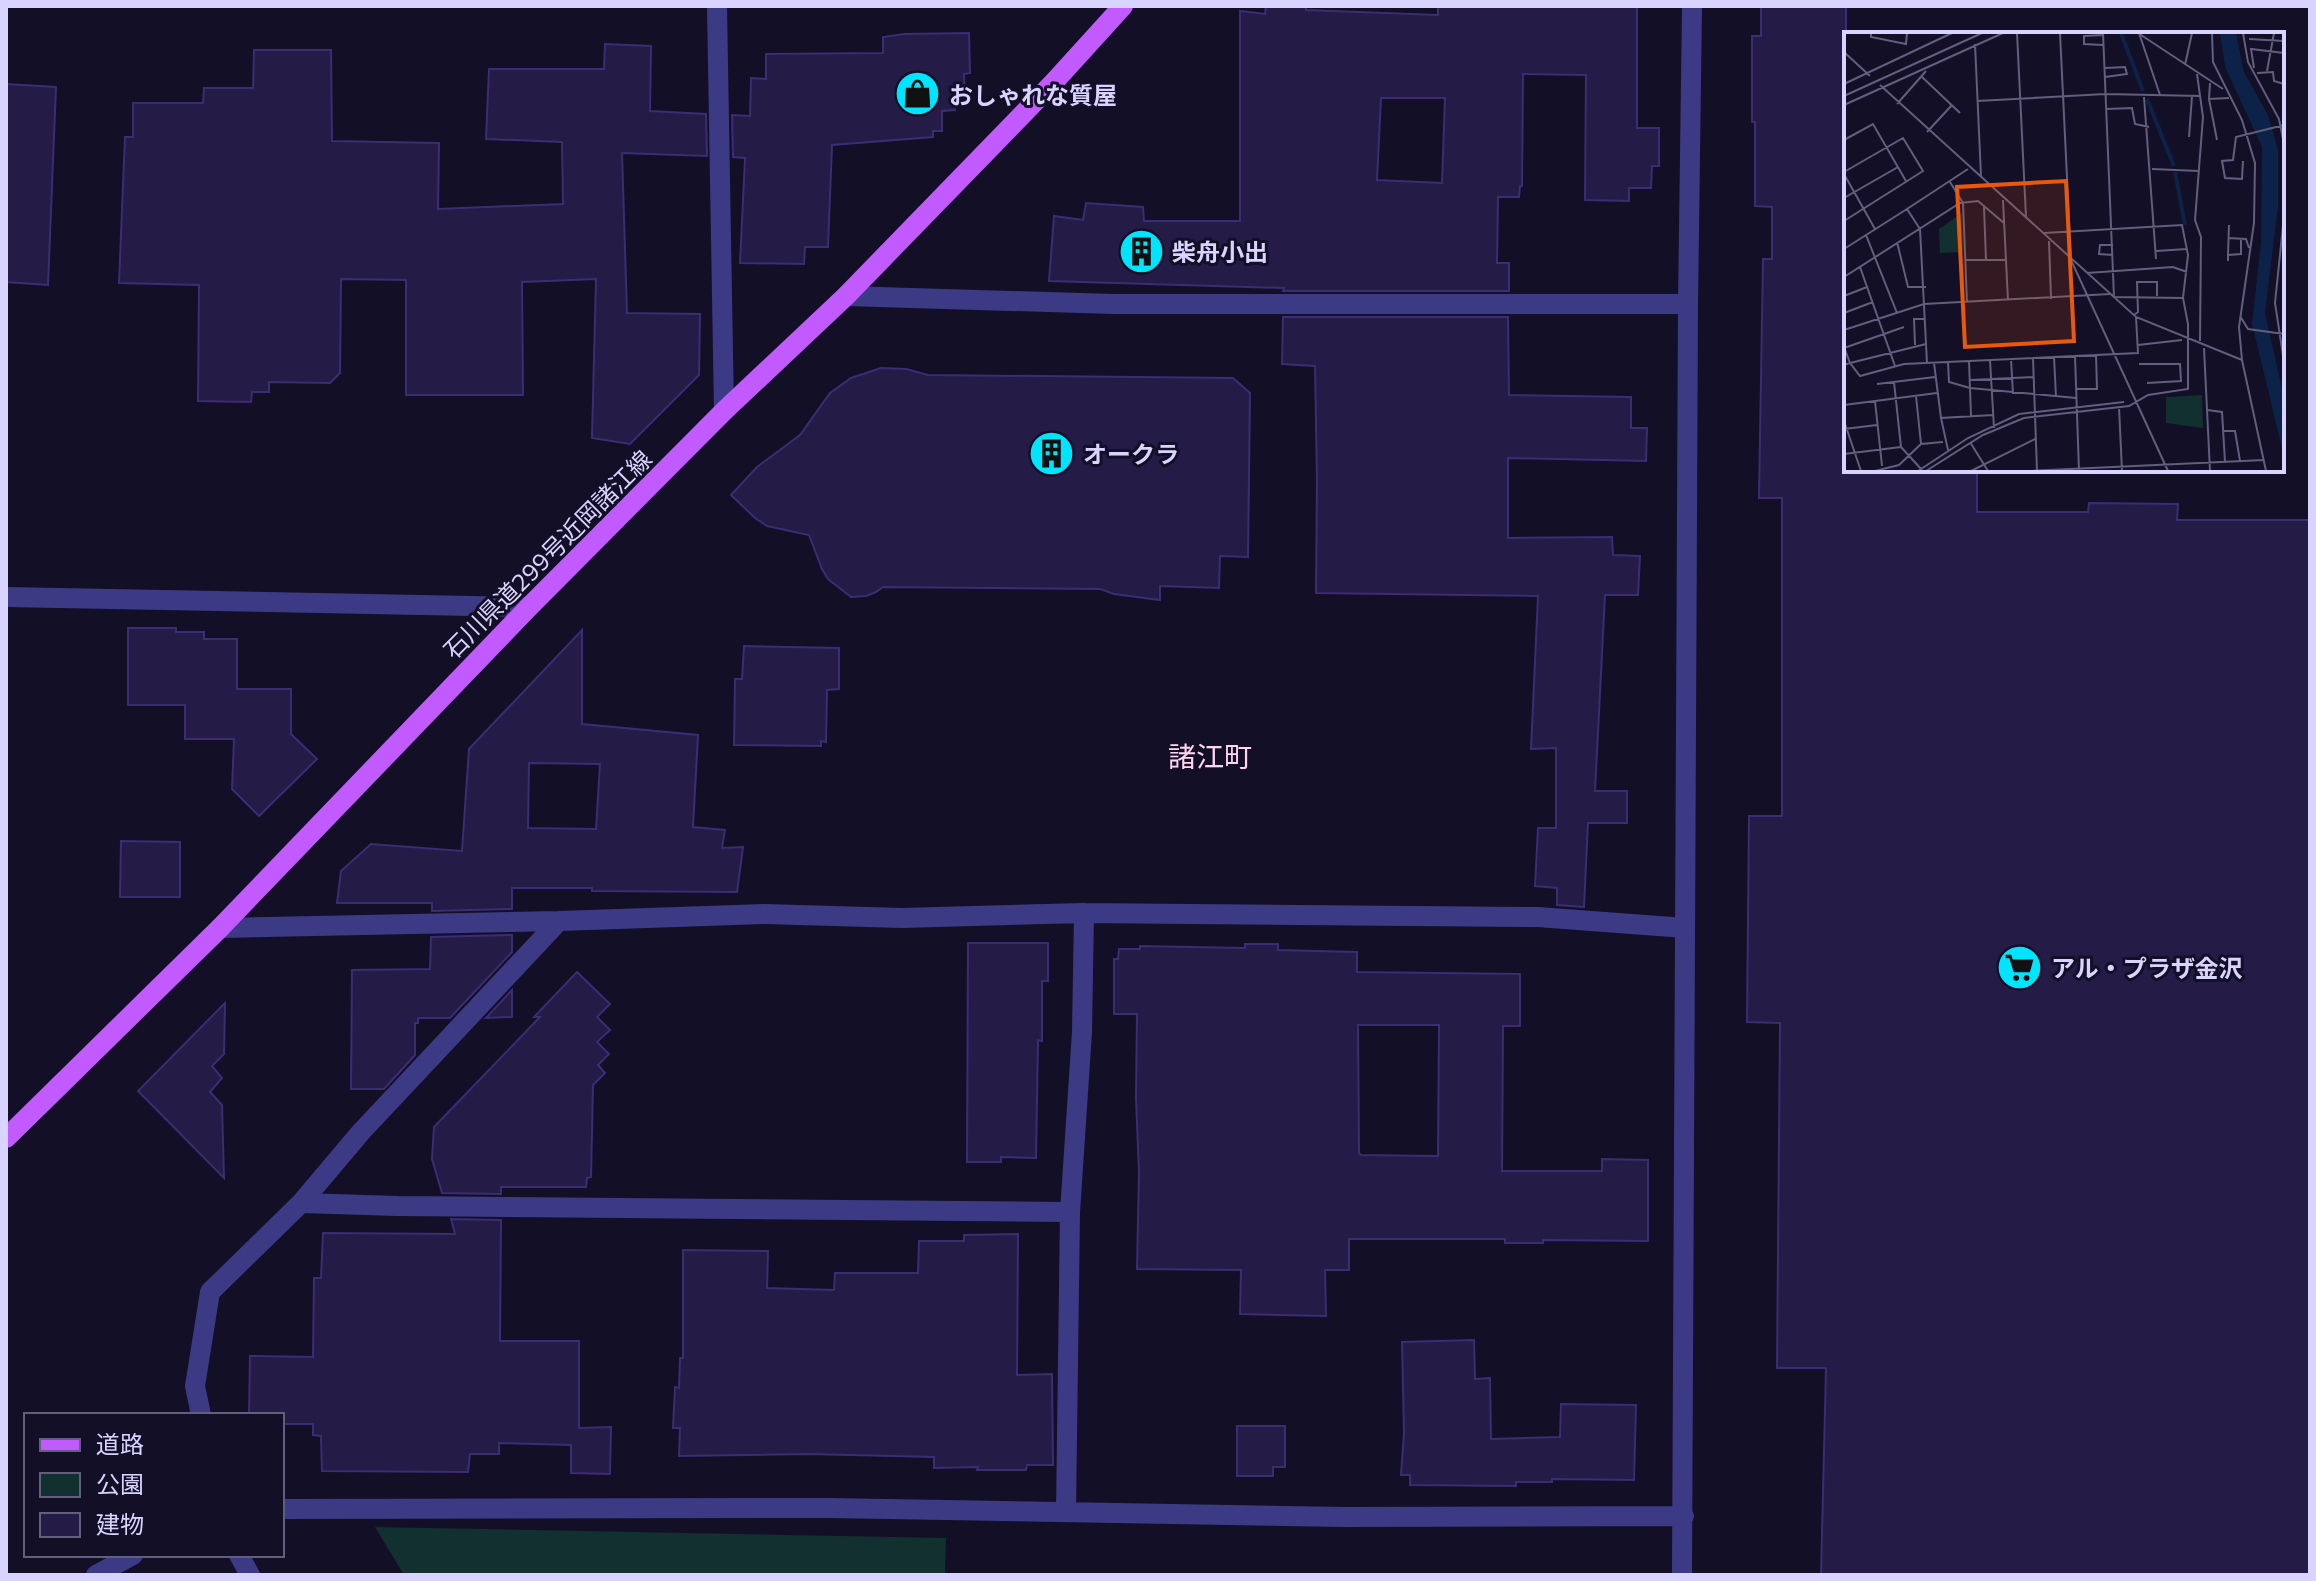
<svg xmlns="http://www.w3.org/2000/svg" width="2316" height="1581" font-family="Commissioner,'Noto Sans JP',sans-serif">
<style>
.green{fill:#12302f}
.building{fill:#241b47;stroke:#3b2d73;stroke-width:2;fill-rule:evenodd}
.lines{fill:none;stroke-linecap:round;stroke-linejoin:round}
.minor{stroke:#3d3a85;stroke-width:20}
.major{stroke:#c25bff;stroke-width:20}
.labels{text-anchor:middle;dominant-baseline:central;stroke-width:6;stroke-linejoin:round;paint-order:stroke}
.poi-label{font-size:24px;font-weight:bold;fill:#d9d4ff;stroke:#130f26;text-anchor:start}
.street-label{font-size:24px;fill:#d9d4ff;stroke:#130f26}
.quarter-label{font-size:28px;fill:#ffd6f0;stroke:#130f26}
.inset-river{fill:none;stroke:#0c2248;stroke-width:4}
.inset-road{fill:none;stroke:#625e7d;stroke-width:2}
.view{fill:#e8590c;fill-opacity:0.15;stroke:#e8590c;stroke-width:4}
.inset-edge{fill:none;stroke:#d9d4ff;stroke-width:4}
</style>
<rect width="100%" height="100%" fill="#130f26"/>
<!-- green -->
<path class="green" d="M375,1527L946,1538L945,1575H404Z"/>
<!-- building -->
<path class="building" d="M1266,6H1306V10L1438,15V6H1637V128H1659V166H1652L1651,188H1629V201L1585,200L1586,75L1523,74L1522,186H1520L1519,197H1498L1497,263H1509V291H1283L1284,288L1049,281L1054,216L1083,220L1086,203L1143,207L1144,221H1240V11L1265,14ZM1381,98H1445L1442,183L1377,180Z
M1761,6H1846V470H1977V512H2088L2089,503L2178,504L2177,520H2310V1575H1821L1826,1368H1777L1780,1023L1747,1022L1749,816H1782V498H1759L1763,259H1772V207L1755,206V122H1752V36H1761Z
M969,33L970,73L964,74L965,106H954L955,110L942,111V131H933V137L832,145L828,247H805L804,264L740,263L745,158L733,157L732,115L750,116L751,78L766,79V54L883,53V37L904,34Z
M605,44L651,46L650,111L706,114L707,156L622,153L627,313L700,314L699,375L630,444L592,438L596,279L522,282L523,395H406V280L341,279L340,373L330,383L269,382V392H252L251,402L198,401L199,285L119,283L125,137H133V103H203L204,88H253L254,50H331L332,141L439,143L438,209L563,204L562,142L486,139L489,69H604Z
M6,84L56,87L48,285L6,282Z
M1283,317H1508L1509,395L1631,397V428H1647L1646,461L1508,458V538L1612,537L1613,555L1640,556L1638,595H1605L1595,791H1627V823H1588L1584,907L1557,905V888L1535,886L1538,828H1556V748L1531,749L1538,596L1316,593L1317,481L1315,366L1282,364Z
M881,368L906,369L928,375L1233,378L1250,393L1248,557L1220,556L1219,588L1160,586V600L1114,594L1100,589L883,587L876,592L866,596L851,597L828,579L822,569L809,535L767,526L755,518L731,495L757,467L800,435L830,393L851,378Z
M128,628H176V632H204V639H237V689H291V734L317,759L259,816L232,789L234,739H185V705H128Z
M582,630V724L698,735L693,827L725,830L722,848L743,847L737,892L592,891V888H512V909L432,911V903H337L341,871L371,844L462,851L469,749ZM529,763L600,764L596,829L528,828Z
M744,646L839,648V689L827,690L826,742L821,741V746L734,745L735,679H742Z
M121,841L180,842V897H120Z
M512,935V952L450,1018H418V1023H415V1055L384,1089H351L352,970L430,969L431,937Z
M968,943H1048V981H1042V1041L1038,1040L1036,1158L1001,1157V1162H967Z
M1245,944H1278V950L1357,952V972L1520,974V1026H1503L1502,1171H1602V1159L1648,1160V1241L1543,1240V1243H1505V1239H1349V1270H1325L1326,1316L1240,1314L1241,1270L1137,1269L1139,1173L1136,1098L1137,1014H1114V959H1118L1119,949H1140V946L1245,948ZM1358,1025H1439L1438,1156L1361,1155L1359,1153Z
M577,972L610,1004L597,1017L610,1030L597,1042L609,1054L598,1065L605,1073L593,1085L591,1177L587,1178L586,1187H501V1194L442,1193L432,1159L434,1127L540,1017H534Z
M512,990V1017L486,1018Z
M225,1003L224,1054L212,1066L222,1078L210,1092L222,1105L224,1178L138,1091Z
M451,1219L501,1220L500,1341H579V1428L611,1427L610,1474L571,1473V1445L499,1443V1454H470L468,1472L322,1471L321,1436L313,1435V1424H282V1415H249L250,1356L313,1357L314,1278H321L323,1233L455,1234Z
M1018,1234L1017,1375L1052,1374L1053,1465H1027L1026,1470H977L978,1467L934,1468V1457L807,1454L679,1456L680,1428H673L675,1387L679,1388L680,1358H683V1250L768,1251L767,1288L834,1290L835,1273H918L919,1241H964V1235Z
M1474,1340L1475,1379L1490,1378L1491,1439L1560,1437L1561,1404L1636,1405L1634,1480L1552,1479V1482H1516V1486L1410,1485V1475H1401L1404,1433L1402,1342Z
M1237,1426H1285V1467H1273V1476H1237Z"/>
<g class="lines">
<!-- minor -->
<path class="minor" d="M717,6L724,411
M846,296L1113,304H1688
M6,597L529,607
M220,928L559,921L765,914L902,918L1084,913L1538,917L1685,928
M301,1203L397,1206L1070,1212
M201,1415L195,1386L210,1292L301,1203L361,1132L559,921
M282,1509L829,1508L1345,1517L1684,1516
M1066,1512L1070,1212L1082,1032L1084,913
M239,1555L250,1575
M96,1575L133,1555
M1682,1575L1688,304L1692,6"/>
<!-- major -->
<path class="major" d="M6,1138L220,928L529,607L724,411L846,296L1054,82L1123,6"/>
</g>
<!-- icons -->
<defs>
<symbol id="shop-disc" viewBox="-11 -11 22 22"><circle r="9.5" fill="#00e5ff" stroke="#130f26"/><path d="M-5-2.5h2.3a2.7 3.5 0 0 1 5.4 0H5L5.5 6h-11ZM-1.5-2.5h3a1.5 2.3 0 0 0-3 0Z" fill="#111"/></symbol>
<symbol id="building-disc" viewBox="-11 -11 22 22"><circle r="9.5" fill="#00e5ff" stroke="#130f26"/><path d="M-4-6H4V6H1V3H-1V6H-4ZM-2.5-4.3h1.7v1.8h-1.7ZM.8-4.3h1.7v1.8H.8ZM-2.5-1h1.7V.8h-1.7ZM.8-1h1.7V.8H.8Z" fill="#111"/></symbol>
<symbol id="supermarket-disc" viewBox="-11 -11 22 22"><circle r="9.5" fill="#00e5ff" stroke="#130f26"/><path d="M-6-5.5h2.5l.6 2H6L4.5 2H-2.5L-4.4-4H-6ZM-1.5 3.2a1.3 1.3 0 1 0 .1 0ZM3 3.2a1.3 1.3 0 1 0 .1 0Z" fill="#111"/></symbol>
</defs>
<g fill-rule="evenodd">
<use href="#shop-disc" x="892" y="68" width="51" height="51"/>
<use href="#building-disc" x="1116" y="226" width="51" height="51"/>
<use href="#building-disc" x="1026" y="428" width="51" height="51"/>
<use href="#supermarket-disc" x="1994" y="942" width="51" height="51"/>
</g>
<g class="labels">
<!-- poi labels -->
<g class="poi-label">
<text x="949" y="94">おしゃれな質屋</text>
<text x="1172" y="251">柴舟小出</text>
<text x="1083" y="453">オークラ</text>
<text x="2051" y="967">アル・プラザ金沢</text>
</g>
<!-- street labels -->
<g class="street-label">
<text transform="translate(547 554) rotate(-45)">石川県道299号近岡諸江線</text>
</g>
<!-- quarter labels -->
<g class="quarter-label">
<text x="1210" y="756">諸江町</text>
</g>
</g>
<!-- overview -->
<g transform="translate(1844 32)">
<rect width="440" height="440" fill="#130f26"/>
<path d="M118,181L119,220L96,221L95,197ZM358,363L359,396L322,391V365Z" fill="#12302f"/>
<path d="M376,1H392L400,40L424,83L434,117V175L421,281L439,361L440,424L408,292L417,210L418,115L381,35Z" fill="#0c2248"/>
<path class="inset-river" d="M277,1L299,59M303,67L330,134M331,140L341,193"/>
<path class="inset-road" d="M27,1V5L62,12L63,1M173,1L182,185M216,1L227,228L324,439M259,1L270,265L339,266M294,1L379,57M295,1L316,63M368,1L369,30L398,88L411,131L410,191L395,295L398,328M399,1L404,30L435,87L440,112M259,3L240,4V12L259,13M405,7L440,9M131,12L137,144M0,20L26,44M341,33L348,1M261,36L281,35L283,42L261,45M410,36L407,17L440,21M423,39L430,1M413,41L429,40L430,49L440,52M353,42L359,85L351,188L357,205L356,309M77,44L116,81M366,51L365,67L385,66M440,51V83M0,52L108,1M36,53L292,285L398,328L422,439M0,64L138,1M300,65L312,227M365,67L373,108M133,69L261,62L357,64M53,72L82,39M0,73L159,1M262,77L288,76L291,92L305,95M83,100L108,73M345,105L348,64M0,108L29,92L62,149M399,129L398,147L381,146L378,129L389,128L392,105L440,93M308,137L355,139M0,140L59,106L79,139L0,189M0,142L31,197M106,150L119,171L123,271M0,166L54,135M159,168L164,269M140,175L142,228M440,184L431,271L440,330M22,203L53,281M384,206L402,207L405,216M205,209L207,267M53,210L64,255H82M269,213H256L255,222L269,223M0,217L63,177M312,219L343,217M384,223L385,193M121,228H163M384,229V223L397,222V207M16,235L51,334M243,241L329,235L343,240M0,245L116,171L134,169L160,191M0,264L23,255M0,281L29,270M290,283L294,280L293,250H313V264M396,284L404,297L440,302M0,298L80,272L266,262M71,313L70,287H80M294,313L338,308M0,315L6,331L82,312M0,316L60,295M360,316L366,439M231,324L235,439M210,325L212,365M189,326L193,439M167,327L169,362M146,328L150,396M125,329L127,384M104,330L105,350L126,356L232,366M83,331L76,197L63,177L124,137M90,331L97,386M295,332H336L337,349L303,351M0,333L6,331L16,344L60,332L294,321L292,285M126,348L190,345M50,350L57,415L78,438M33,352L91,345M233,357H253L252,322M72,364L77,412M31,369L38,434M0,373L93,361M275,375L278,439M363,378L378,380L381,430M0,389L17,439M0,397L33,393M379,399H391L396,429M126,410L144,439M104,418L97,386L149,383M0,422L57,415M31,439L55,433L77,412L99,410M74,439L124,406L175,382L280,370M82,439L139,403L180,386L285,374L304,363L344,357V292L339,266L344,223L338,193L200,201M127,439L191,407M185,439L420,428"/>
<path class="view" d="M222,149L230,309L121,315L113,155Z"/>
<rect width="440" height="440" class="inset-edge"/>
</g>
<!-- border -->
<rect width="2316" height="1581" fill="none" stroke="#d9d4ff" stroke-width="16"/>
<!-- legend -->
<rect x="24" y="1413" width="260" height="144" fill="#130f26" stroke="#625e7d" stroke-width="2"/>
<rect x="40" y="1439" width="40" height="12" fill="#c25bff" stroke="#625e7d" stroke-width="2"/>
<text x="96" y="1453" font-size="24" fill="#d9d4ff">道路</text>
<rect x="40" y="1473" width="40" height="24" fill="#12302f" stroke="#625e7d" stroke-width="2"/>
<text x="96" y="1493" font-size="24" fill="#d9d4ff">公園</text>
<rect x="40" y="1513" width="40" height="24" fill="#241b47" stroke="#625e7d" stroke-width="2"/>
<text x="96" y="1533" font-size="24" fill="#d9d4ff">建物</text>
</svg>
